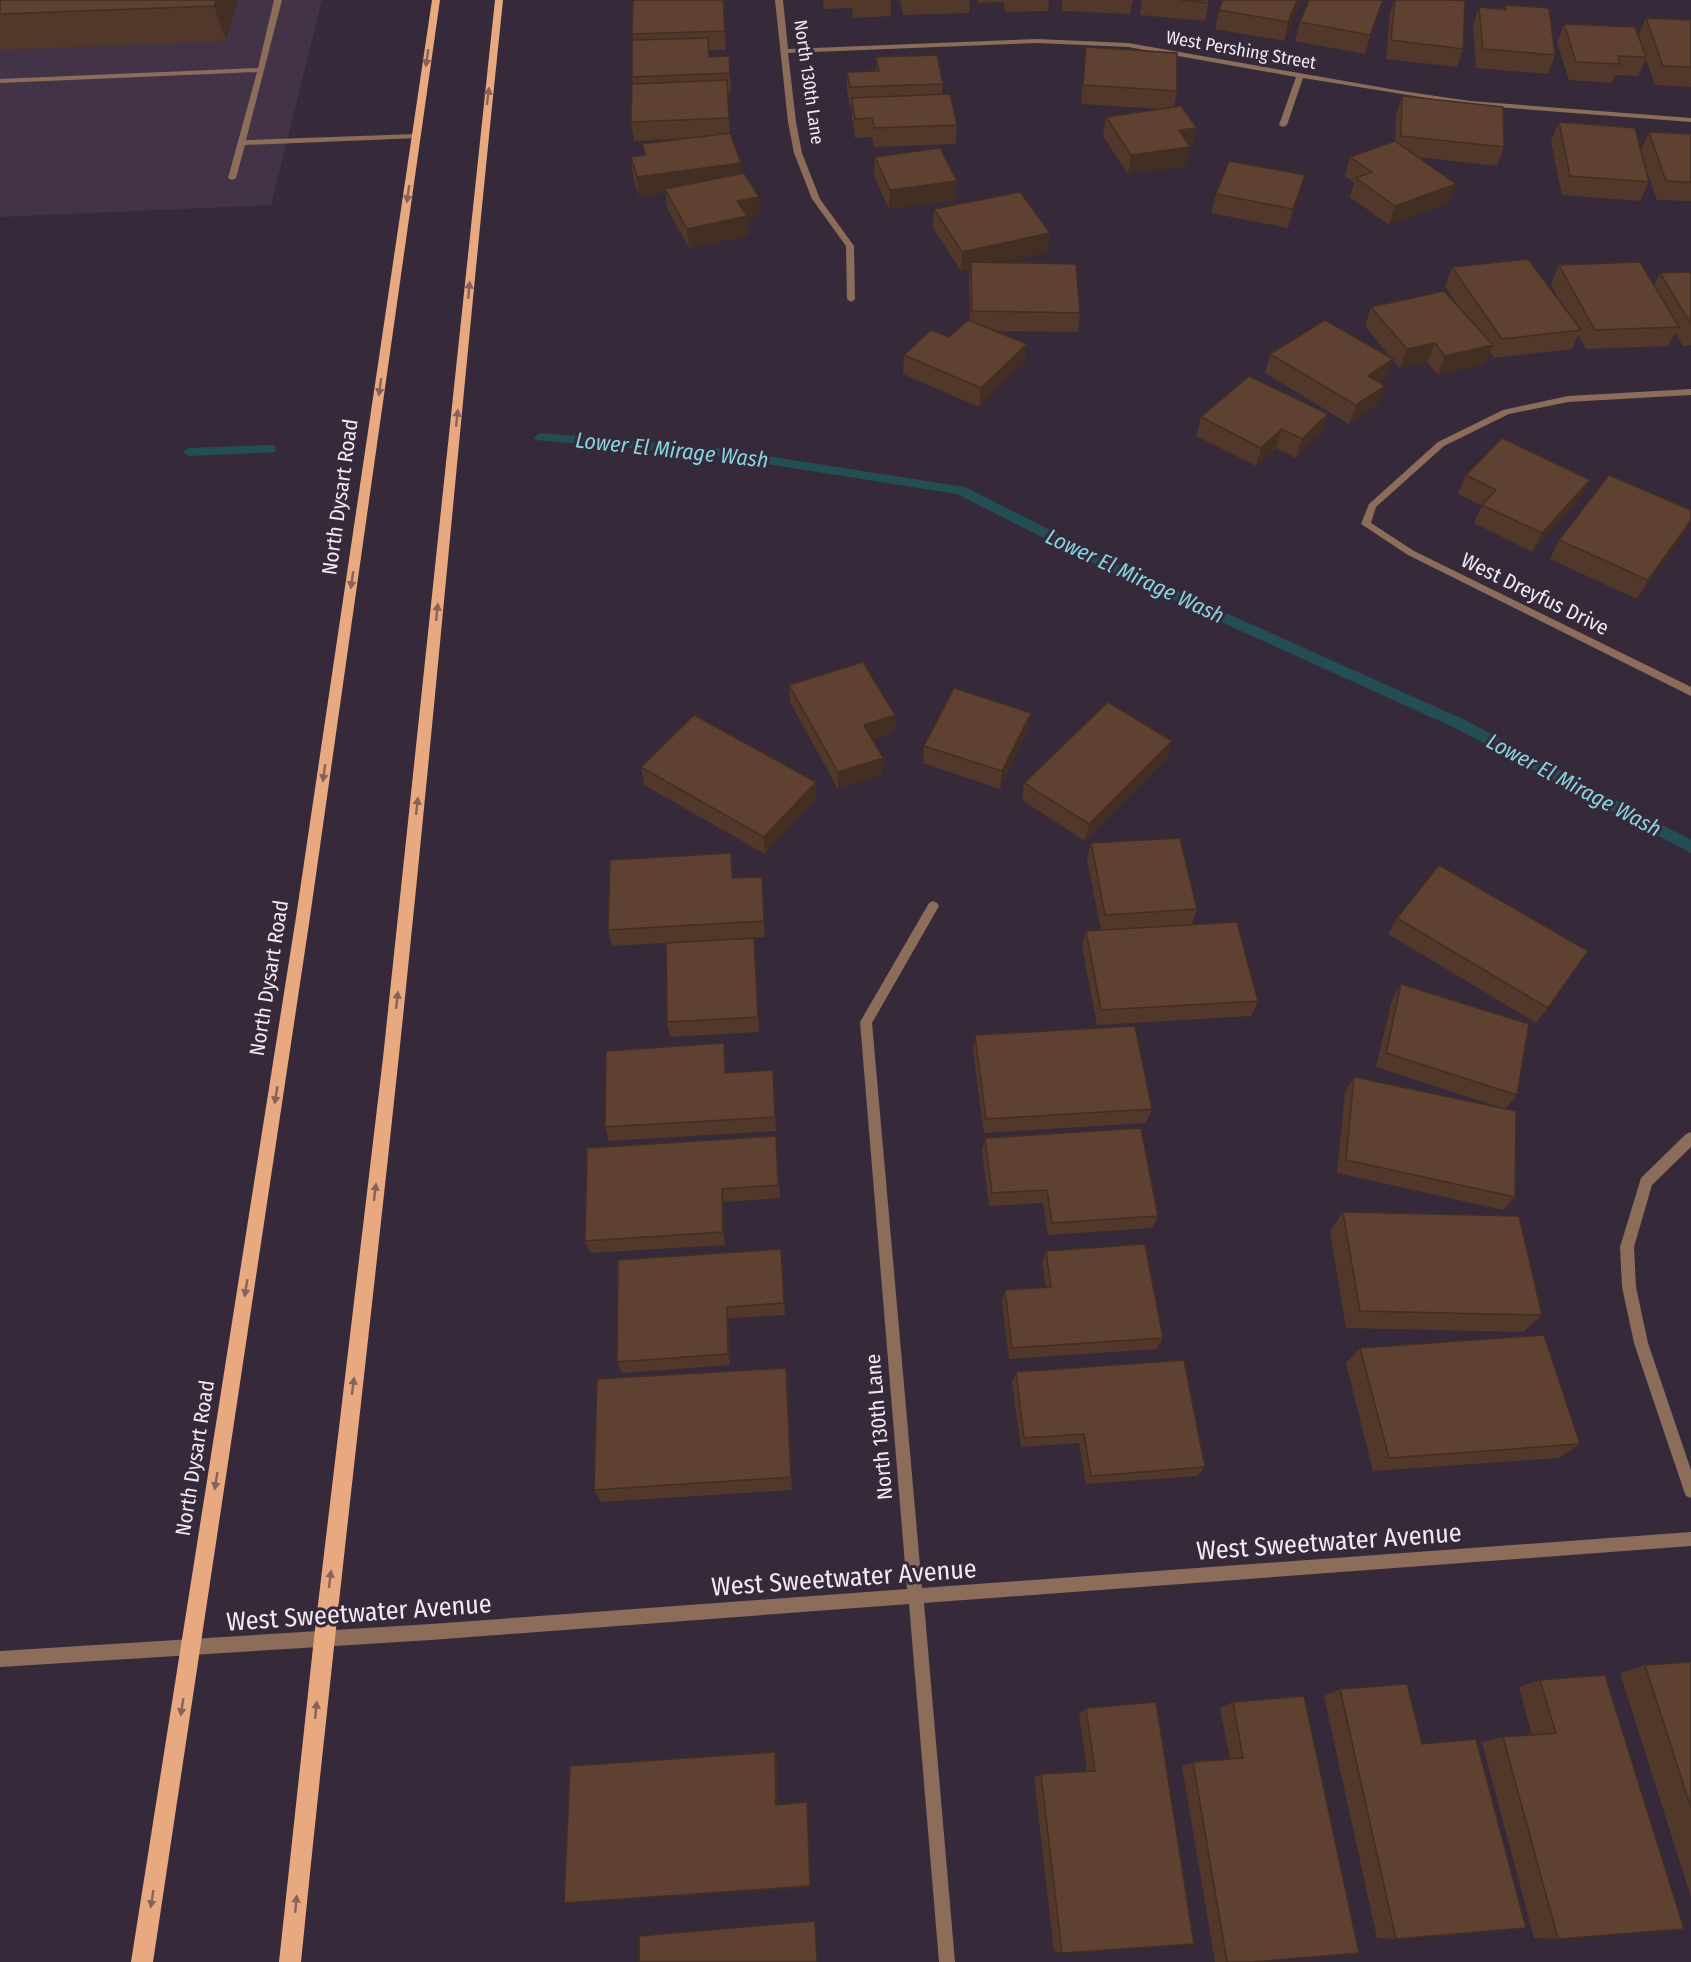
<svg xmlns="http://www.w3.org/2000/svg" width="1691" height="1962" font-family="'Fira Sans Condensed',sans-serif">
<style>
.built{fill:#433347}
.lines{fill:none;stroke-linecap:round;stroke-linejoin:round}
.stream{fill:#234e54;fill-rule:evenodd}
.service{fill:#8c6d5a;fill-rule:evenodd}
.minor{fill:#8c6d5a;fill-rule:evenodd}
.primary{fill:#e8a981;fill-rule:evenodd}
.wall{fill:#51382a}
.shaded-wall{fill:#422e22}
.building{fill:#5e4131;stroke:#422e22;stroke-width:1.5}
.oneway{fill:#86635a}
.labels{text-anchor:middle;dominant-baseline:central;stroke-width:6;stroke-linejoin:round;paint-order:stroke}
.far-street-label{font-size:18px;fill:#f0e8f2;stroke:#362a3a}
.street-label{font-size:21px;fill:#f0e8f2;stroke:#362a3a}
.water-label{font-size:22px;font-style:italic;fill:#86d4e0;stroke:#362a3a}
.near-street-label{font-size:26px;fill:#f0e8f2;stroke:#362a3a}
</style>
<rect width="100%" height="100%" fill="#362a3a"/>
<!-- built -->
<path class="built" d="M0,0H322L271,205L0,217Z"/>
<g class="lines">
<!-- stream -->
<path class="stream" d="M540,433L716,448L965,487L1121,566L1465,720L1691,840V853L1455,728L1111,572L957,494L716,456L536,440L534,437Z
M270,445L275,446L276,449L275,452L189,456L183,452L189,448Z"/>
<!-- service -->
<path class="service" d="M274,0H282L246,140L416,134H419V138L245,145L236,178L232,180L228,178L257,72L0,83V79L258,68Z"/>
<!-- minor -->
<path class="minor" d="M775,0H783L788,49L1037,39L1128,43L1402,91L1470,101L1691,118V122L1470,105L1303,78L1287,125L1283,127L1279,125L1296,77L1128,47L1037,43L788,53L796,122L802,153L820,199L854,246L855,299L851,302L847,299L846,246L812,199L794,153L788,122Z
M1691,389V395L1568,402L1509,414L1444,446L1376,507L1371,523L1414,551L1691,687V696L1408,555L1361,524L1369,504L1438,442L1503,410L1568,396Z
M933,901L937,903L939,906L872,1023L922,1588L1691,1532V1546L924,1603L955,1962H939L909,1604L431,1640L0,1667V1651L431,1624L907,1589L860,1022L929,903Z
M1691,1132V1147L1652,1185L1634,1247L1636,1287L1648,1343L1691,1470V1498L1686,1496L1684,1491L1634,1343L1622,1287L1620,1247L1641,1178L1686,1134Z"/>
<!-- primary -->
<path class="primary" d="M432,0H440L310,917L153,1962H131L296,917Z
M495,0H503C466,352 436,704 399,1055C367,1358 331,1660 301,1962H279L314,1638L383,1058Z"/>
</g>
<!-- wall -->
<path class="wall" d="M0,0H238L226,41L0,50Z
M633,0H724L725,10H724L726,50H709V57L729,56L731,92H728L730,133L741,163L742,174L759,197V216L747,219L748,236L689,248L667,208L666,193L639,196L633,176L631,157L644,156L642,144L679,139L634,141L631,122L633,84L632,77L633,40Z
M823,0H891V16L853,18L852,8L824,9Z
M900,0H970L969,13L903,15Z
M978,0H1049L1048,11L1005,12L1003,2L979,3Z
M1062,0H1133L1130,14L1062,11Z
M1142,0H1209L1205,21L1140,15Z
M1223,0H1301L1284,41L1215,29L1219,10Z
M1383,0L1365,54L1295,41L1300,22Z
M1394,0H1452L1463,49L1457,67L1386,59L1390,12Z
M1505,5L1555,55L1548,74L1476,68L1473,26L1479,7L1503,10Z
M1646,18L1691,20V87L1655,85L1646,59L1638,76L1615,75L1612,83L1569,80L1557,43L1564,24L1638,36Z
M1086,47L1177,91L1174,107L1193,147H1190L1186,166L1128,174L1103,136L1106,117L1160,109L1081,104Z
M876,57L943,84L942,94L957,125L956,144L874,147L872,137L855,138L852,117V106H850L847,91V72L876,71Z
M1402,96L1504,147L1497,166L1418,157L1456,184L1449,203L1389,225L1350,197L1354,183L1345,176L1350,157L1395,141L1396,115Z
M1559,122L1641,150L1649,132L1691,134V201L1657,200L1643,160L1649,182L1640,201L1562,195L1551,141Z
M875,157L955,200L889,209L874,176Z
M1216,194H1300L1288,228L1211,213Z
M934,209L1050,233L1048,252L1002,262L1080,313L1078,332L995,331L1027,344L1024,363L979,407L903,374L904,355L949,337L970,321L969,281L970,269L961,271L933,228Z
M1559,265L1654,285L1660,273L1691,272V345L1683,346L1675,333L1668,346L1586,349L1578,335L1572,349L1494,358L1490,352L1485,364L1438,375L1427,362L1400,368L1393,360L1386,378L1379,382L1378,405L1349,424L1265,373L1270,354L1391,358L1365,326L1371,307L1462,311L1445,287L1452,267L1560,302L1551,284Z
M1328,414L1322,433L1296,458L1276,448L1256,466L1196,436L1201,417Z
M1466,475L1580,498L1532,552L1474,523L1482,506L1458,494Z
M1685,531L1637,599L1550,559L1559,540Z
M789,685L895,715L894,732L872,740L883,758L882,775L838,789L790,702Z
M1028,730L1000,789L923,763L924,746Z
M1167,758L1085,841L1022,800L1024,783Z
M641,767L816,799L765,854L644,785Z
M1091,843L1197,909L1192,924L1258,1001L1251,1016L1097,1025L1082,946L1086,931L1101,930L1087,859Z
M733,870V878L762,877L765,937L612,946L608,930Z
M1397,918L1548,1008L1536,1023L1388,934Z
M756,954L759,1032L670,1037L667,1022Z
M1401,984L1517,1095L1505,1109L1515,1197L1503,1210L1337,1173L1345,1091L1354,1077L1505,1109L1376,1067L1392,1000Z
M975,1035L1152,1109L1146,1123L984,1133L973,1050Z
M726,1058V1073L773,1070L776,1131L609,1141L605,1127Z
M776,1136L780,1198L724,1202L725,1245L590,1253L585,1241Z
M985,1138L1158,1216L1152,1228L1048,1235L1043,1203L989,1206L982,1152Z
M1343,1212L1542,1315L1523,1332L1346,1328L1330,1231Z
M781,1249L785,1315L729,1318L730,1365L622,1373L617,1362Z
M1046,1251L1163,1338L1157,1349L1009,1359L1002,1302L1005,1290L1046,1288L1042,1263Z
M1360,1348L1580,1444L1559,1458L1373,1471L1346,1363Z
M786,1368L788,1383L792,1490L601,1502L594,1490Z
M1016,1372L1205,1467L1197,1476L1086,1484L1079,1443L1021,1447L1012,1382Z
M1691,1662V1897L1620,1673L1645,1665Z
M1605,1675L1558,1939L1534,1938L1482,1742L1503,1737L1532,1735L1519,1687L1540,1680Z
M1340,1689L1396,1939L1377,1938L1324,1696Z
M1233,1702L1359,1953L1253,1962H1215L1182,1766L1193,1762L1230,1759L1220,1708Z
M1086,1708L1194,1944L1062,1953L1054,1951L1034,1778L1041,1774L1087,1771L1079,1714Z
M777,1757L778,1805L808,1806L811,1887L564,1903Z"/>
<!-- shaded-wall -->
<path class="shaded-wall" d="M216,0H238L226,41L214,6Z
M1297,0H1301L1284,41L1288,22Z
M1383,0L1379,13L1365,54L1370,35Z
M1197,128L1193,147H1190L1186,166L1128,174L1131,155L1179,130Z
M741,163L743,182L665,189L666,193L639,196L637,177Z
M1305,175L1300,194L1288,228L1293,209Z
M957,181L955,200L889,209L890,190Z
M1456,184L1449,203L1389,225L1395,206Z
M759,197V216L747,219L748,236L689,248L687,229L737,201Z
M1050,233L1048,252L971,269V262L970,269L961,271L962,252Z
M1435,343L1427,362L1400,368L1407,349Z
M1027,344L1024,363L979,407L981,388Z
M1493,345L1485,364L1438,375L1445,356Z
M1393,359L1386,378L1361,395L1368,376Z
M1385,386L1378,405L1349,424L1356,405Z
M1328,414L1322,433L1296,458L1302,439Z
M1282,429L1276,448L1256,466L1261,448Z
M1590,480L1580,498L1532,552L1542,533Z
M1691,520L1685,531L1637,599L1648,580Z
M1031,713L1028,730L1000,789L1002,771Z
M895,715L894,732L863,743L864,725Z
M1172,741L1167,758L1085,841L1089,824Z
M883,758L882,775L838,789V772Z
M816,782V799L765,854L764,837Z
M754,938L756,954L759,1032L758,1017Z
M724,1043L726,1058L727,1087L725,1073Z
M722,1189L724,1202L725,1245L723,1232Z
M727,1307L729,1318L730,1365L728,1354Z
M786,1368L788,1383L792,1490L791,1477Z
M775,1752L777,1757L778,1808L776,1805Z
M807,1802L808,1806L811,1887L810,1886Z
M815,1921H816L818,1962H817Z"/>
<!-- building -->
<path class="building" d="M0,0H216L214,6L0,14Z
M633,0H723L725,31L632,34Z
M1180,0H1209V3Z
M1223,0H1297L1288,22L1219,10Z
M1309,0H1383L1370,35L1300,22Z
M1395,0H1452L1465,1L1463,49L1391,40Z
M1505,5L1549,8L1555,55L1483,49L1479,7L1506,10Z
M1646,18L1691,20V67L1663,66Z
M1564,24L1635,27L1646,57L1618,56L1620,64L1576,62Z
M708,38L709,57L729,56L730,73L632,77V40Z
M1086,47L1177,53V91L1083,85Z
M937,55L943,84L850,87L847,72L879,71L876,57Z
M727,80L729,118L631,122L632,84Z
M950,94L957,125L874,128L872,118L855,119L852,98Z
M1402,96L1503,107L1504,147L1401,136Z
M1181,106L1197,128L1179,130L1190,147L1131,155L1106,117Z
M1559,122L1635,128L1649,182L1570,176Z
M1649,132L1691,134V182L1666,181Z
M730,133L741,163L637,177L631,157L646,155L642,144Z
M1395,141L1456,184L1395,206L1356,178L1372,172L1350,157Z
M940,148L957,181L890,190L875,157Z
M1229,161L1305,175L1293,209L1216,194Z
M744,173L759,197L737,201L747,216L687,229L665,189Z
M1020,192L1050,233L962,252L934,209Z
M1528,259L1581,330L1502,339L1452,267Z
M971,262L1076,264L1080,313L972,311Z
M1640,262L1679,327L1595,330L1559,265Z
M1691,272V324L1660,273Z
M1444,291L1493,345L1445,356L1435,343L1407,349L1371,307Z
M968,320L1027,344L981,388L904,355L931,330L949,337Z
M1325,320L1393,359L1368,376L1385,386L1356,405L1270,354Z
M1249,376L1328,414L1302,439L1282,429L1261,448L1201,417Z
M1502,438L1590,480L1542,533L1482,505L1496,490L1466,475Z
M1609,475L1691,510V520L1648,580L1559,540Z
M863,662L895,715L864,725L883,758L838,772L789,685Z
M954,688L1031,713L1002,771L924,746Z
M1108,702L1172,741L1089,824L1024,783Z
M694,715L816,782L764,837L641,767Z
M1180,838L1197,909L1105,915L1091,843Z
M731,853L732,878L762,877L764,921L608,930L610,860Z
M1439,865L1588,951L1548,1008L1397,918Z
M1237,922L1258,1001L1101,1010L1086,931Z
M754,938L758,1017L667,1022L666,943Z
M1401,984L1529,1024L1517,1095L1386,1053Z
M1135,1026L1152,1109L986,1119L975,1035Z
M724,1043L725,1073L773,1070L775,1117L605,1127L606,1051Z
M1354,1077L1516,1111L1515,1197L1346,1160Z
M1141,1128L1158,1216L1052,1223L1047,1190L992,1193L985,1138Z
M776,1136L778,1185L722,1189L723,1232L585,1241L587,1148Z
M1343,1212L1519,1216L1542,1315L1360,1311Z
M1145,1244L1163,1338L1012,1348L1005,1290L1051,1287L1046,1251Z
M781,1249L784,1303L727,1307L728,1354L617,1362L618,1260Z
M1544,1335L1580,1444L1389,1458L1360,1348Z
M1184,1360L1205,1467L1091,1476L1084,1434L1024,1438L1016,1372Z
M786,1368L791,1477L594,1490L597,1379Z
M1691,1662V1808L1645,1665Z
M1605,1675L1684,1929L1558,1939L1503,1737L1556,1733L1540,1680Z
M1407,1684L1422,1744L1476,1739L1526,1928L1396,1939L1340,1689Z
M1304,1696L1359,1953L1253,1962H1227L1193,1762L1243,1758L1233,1702Z
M1156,1702L1194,1944L1062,1953L1041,1774L1095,1771L1086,1708Z
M775,1752L776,1805L807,1802L810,1886L564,1903L570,1766Z
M815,1921L817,1962H639V1936Z"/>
<!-- one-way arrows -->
<defs><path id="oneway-solid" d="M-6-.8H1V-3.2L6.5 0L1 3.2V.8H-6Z" transform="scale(1.5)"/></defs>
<g class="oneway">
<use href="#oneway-solid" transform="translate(427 58) rotate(98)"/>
<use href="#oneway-solid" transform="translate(488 96) rotate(-83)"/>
<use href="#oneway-solid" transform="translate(408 194) rotate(98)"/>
<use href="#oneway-solid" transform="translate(469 290) rotate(-85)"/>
<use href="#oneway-solid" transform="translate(380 387) rotate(98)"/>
<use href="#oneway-solid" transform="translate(457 418) rotate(-84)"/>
<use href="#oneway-solid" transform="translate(352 580) rotate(98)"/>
<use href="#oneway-solid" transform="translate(437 612) rotate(-84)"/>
<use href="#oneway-solid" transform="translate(324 773) rotate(98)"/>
<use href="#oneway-solid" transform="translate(417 806) rotate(-84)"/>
<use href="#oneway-solid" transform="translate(397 1000) rotate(-84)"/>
<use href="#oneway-solid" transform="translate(276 1095) rotate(99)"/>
<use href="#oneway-solid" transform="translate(375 1192) rotate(-83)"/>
<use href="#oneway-solid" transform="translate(246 1288) rotate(99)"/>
<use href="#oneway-solid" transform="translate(353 1386) rotate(-83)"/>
<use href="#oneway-solid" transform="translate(216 1481) rotate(99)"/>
<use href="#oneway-solid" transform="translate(330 1579) rotate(-83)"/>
<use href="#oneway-solid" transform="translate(182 1707) rotate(99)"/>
<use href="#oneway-solid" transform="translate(316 1710) rotate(-84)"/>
<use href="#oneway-solid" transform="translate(152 1899) rotate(99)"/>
<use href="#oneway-solid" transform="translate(296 1904) rotate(-85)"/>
</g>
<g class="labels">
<!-- far-street labels -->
<g class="far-street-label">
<text transform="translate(1241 50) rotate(10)">West Pershing Street</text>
<text transform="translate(809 82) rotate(82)">North 130th Lane</text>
</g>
<!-- street labels -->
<g class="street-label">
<text transform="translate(340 497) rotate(-82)">North Dysart Road</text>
<text transform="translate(1535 594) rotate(26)">West Dreyfus Drive</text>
<text transform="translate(269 978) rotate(-81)">North Dysart Road</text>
<text transform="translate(879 1427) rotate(-95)">North 130th Lane</text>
<text transform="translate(195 1458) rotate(-81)">North Dysart Road</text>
</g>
<!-- water labels -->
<g class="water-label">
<text transform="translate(672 450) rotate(6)">Lower El Mirage Wash</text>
<text transform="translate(1135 576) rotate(25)">Lower El Mirage Wash</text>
<text transform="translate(1574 785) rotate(28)">Lower El Mirage Wash</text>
</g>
<!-- near-street labels -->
<g class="near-street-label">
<text transform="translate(1329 1542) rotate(-4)">West Sweetwater Avenue</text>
<text transform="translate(844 1578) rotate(-4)">West Sweetwater Avenue</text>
<text transform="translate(359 1613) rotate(-4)">West Sweetwater Avenue</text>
</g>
</g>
</svg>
